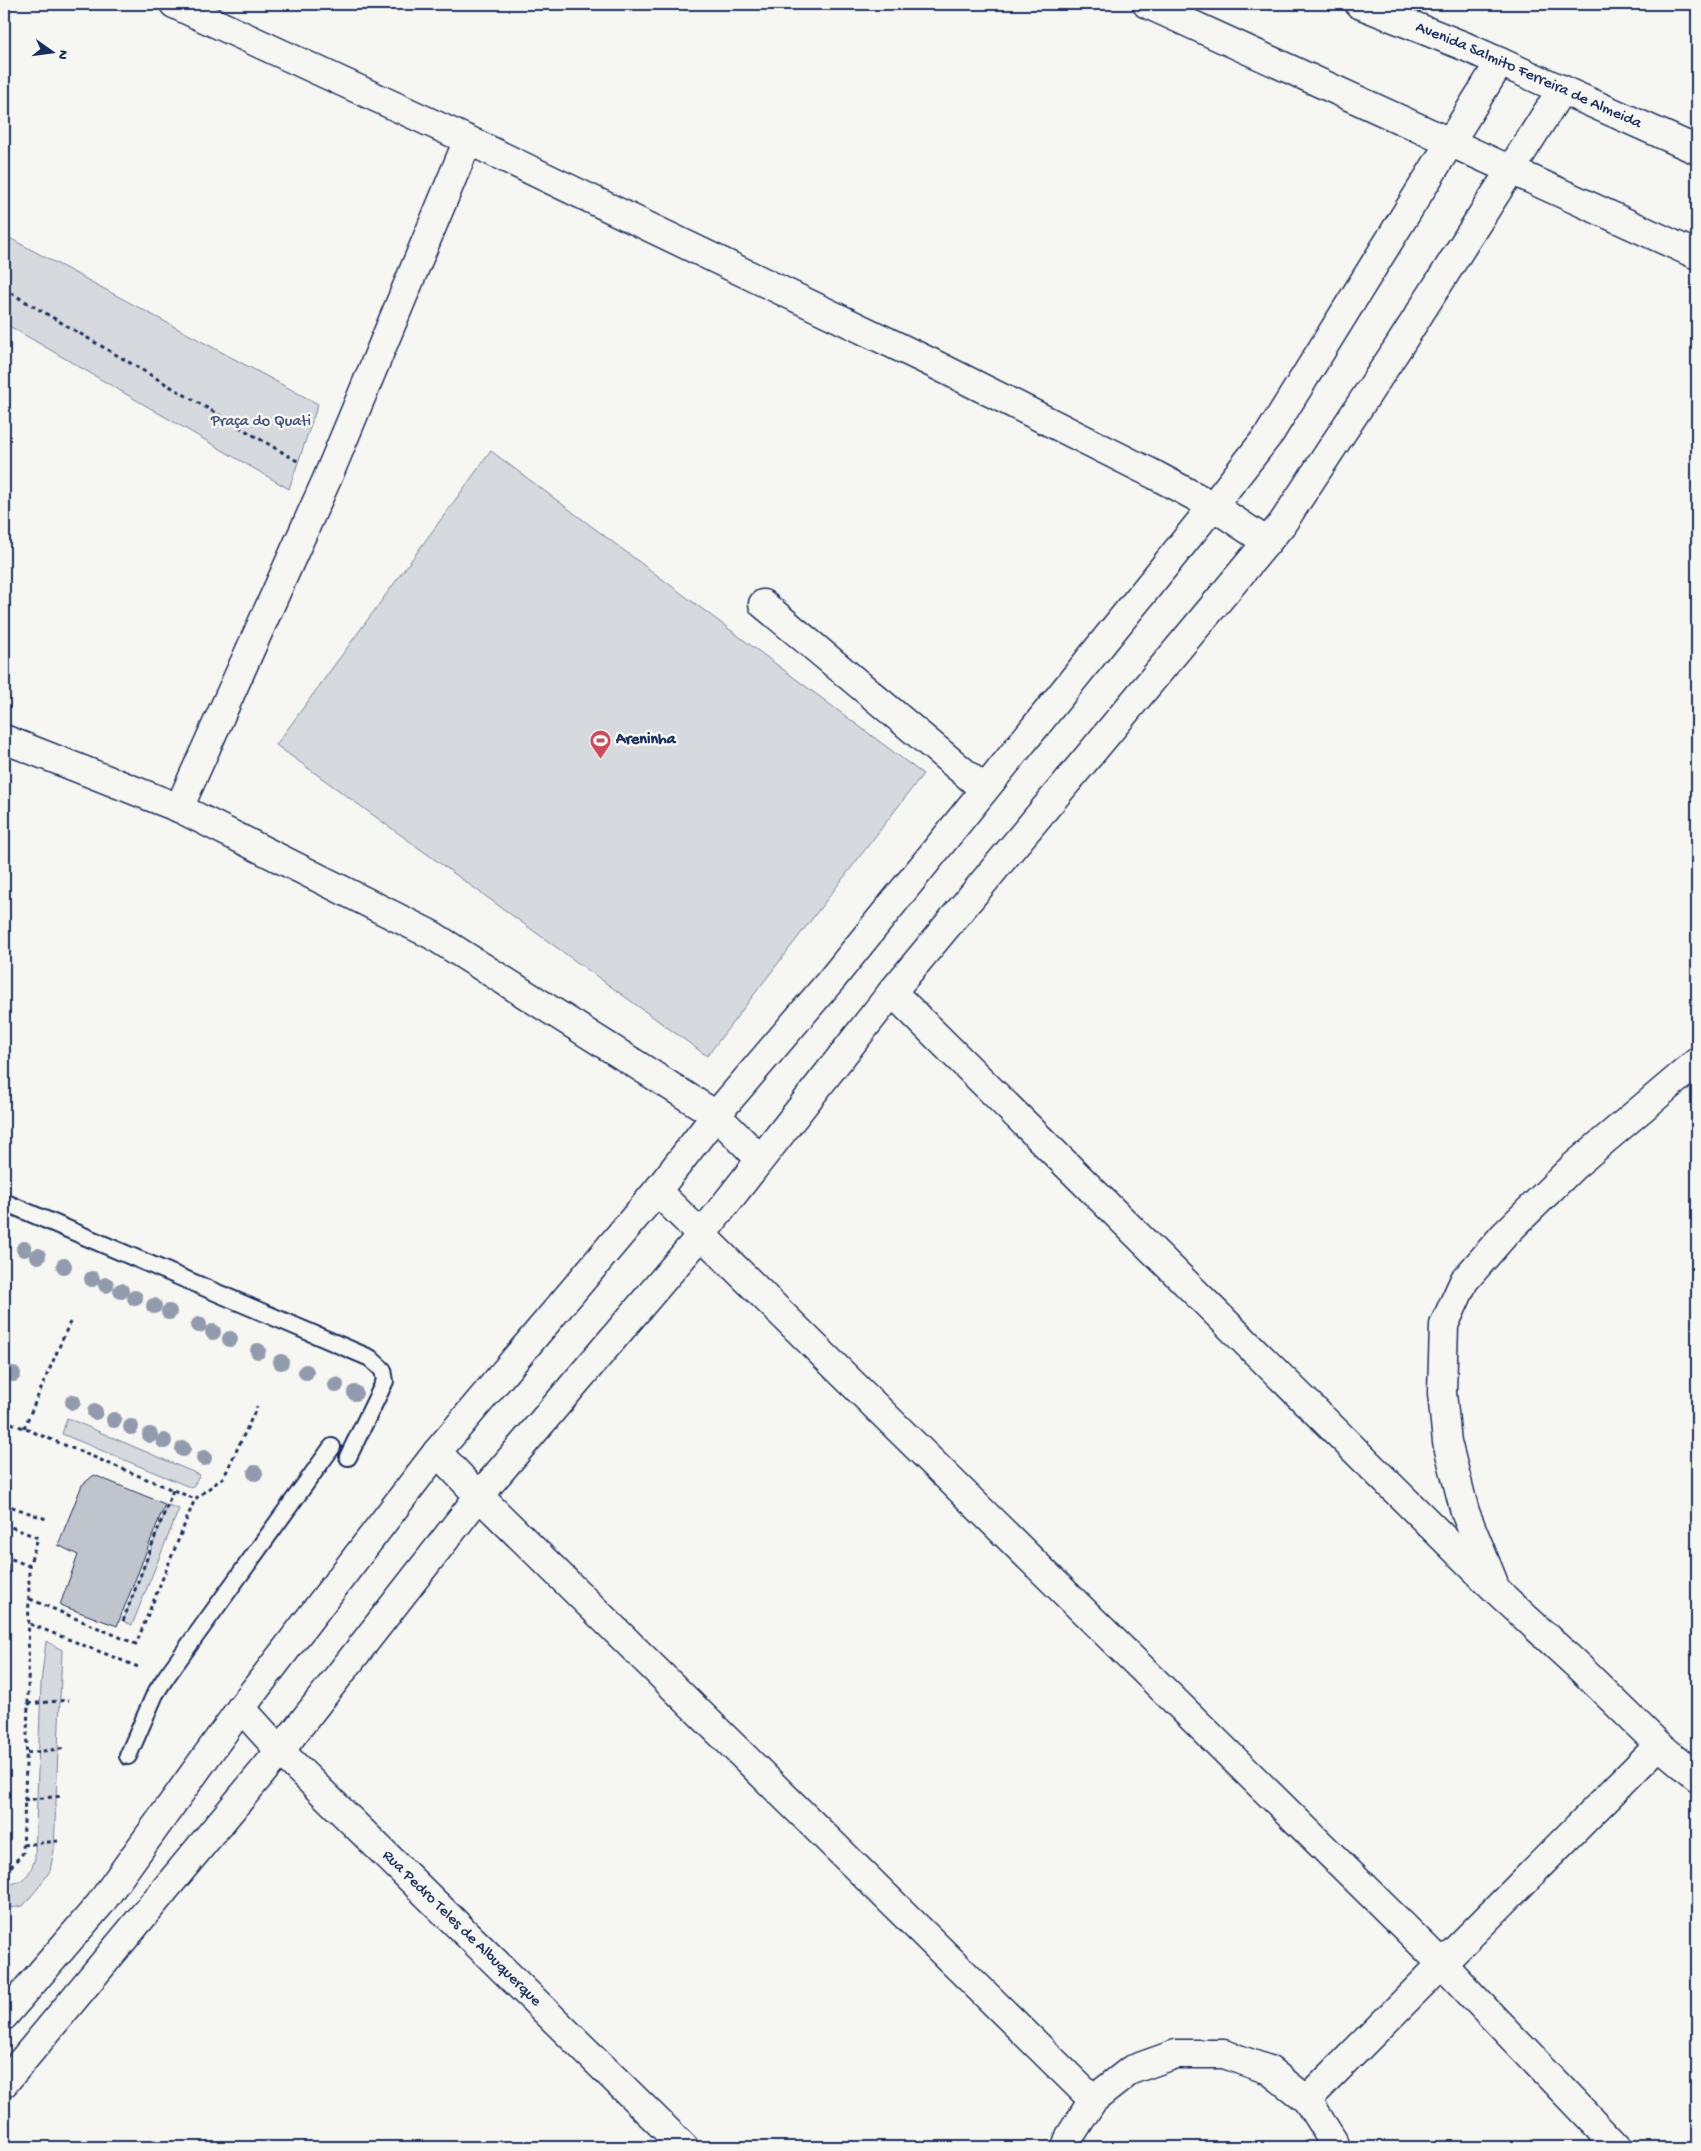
<svg xmlns="http://www.w3.org/2000/svg" width="1701" height="2151" font-family="'Gochi Hand',sans-serif">
<style>
.green{fill:#d6d9dd;stroke:#78849e}
.building{fill:#c0c4cd;stroke:#1b2f5e}
.lines{fill:none;stroke-linecap:round;stroke-linejoin:round}
.service-casing{stroke:#1b2f5e;stroke-width:20}
.minor-casing{stroke:#1b2f5e;stroke-width:31}
.secondary-casing{stroke:#1b2f5e;stroke-width:31}
.path{stroke:#1b2f5e;stroke-width:3;stroke-dasharray:4 4;stroke-linecap:butt}
.service{stroke:#f6f6f2;stroke-width:16}
.minor{stroke:#f6f6f2;stroke-width:28}
.secondary{stroke:#f6f6f2;stroke-width:28}
.tree{fill:#929bae}
.labels{text-anchor:middle;dominant-baseline:central;stroke-width:5;stroke-linejoin:round;paint-order:stroke}
.street-label{font-size:16px;fill:#1b2f5e;stroke:#f6f6f2}
.park-label{font-size:16px;fill:#405177;stroke:#f6f6f2}
.poi-label{font-size:16px;font-weight:bold;fill:#1b2f5e;stroke:#f6f6f2;text-anchor:start}
</style>
<rect width="100%" height="100%" fill="#f6f6f2"/>
<filter id="ink" filterUnits="userSpaceOnUse"><feTurbulence type="fractalNoise" baseFrequency=".02" numOctaves="2"/><feDisplacementMap in="SourceGraphic" scale="10" xChannelSelector="R" yChannelSelector="G"/><feConvolveMatrix kernelMatrix="1 2 1 2 8 2 1 2 1" color-interpolation-filters="sRGB"/></filter>
<g filter="url(#ink)">
<!-- green -->
<path class="green" d="M4,235L318,404L289,489L4,323Z
M491,451L923,774L707,1056L276,745Z
M67,1418L200,1475L192,1488L62,1434Z
M168,1505L179,1509L132,1625L123,1621Z
M46,1641L62,1650L54,1850L50,1871L38,1888L23,1906L4,1909V1886C24,1881 29,1878 35,1858L41,1683Z"/>
<!-- building -->
<path class="building" d="M94,1475L165,1504L117,1626L60,1605L78,1555L58,1545L82,1485Z
M4,1562L9,1565L4,1712Z"/>
<g class="lines">
<defs>
<path id="service" d="M4,1202L370,1358L383,1370L385,1381L348,1457
M128,1756L155,1694L166,1677L332,1447"/>
<g id="minor">
<path d="M174,4L468,140L930,362L1155,475L1213,506L1267,542"/>
<path d="M1147,4L1697,255"/>
<path d="M763,604L984,789"/>
<path d="M4,739L179,808L432,935L716,1115L760,1159"/>
<path d="M179,808L327,479L468,140"/>
<path d="M892,992L1498,1592L1579,1667L1659,1745L1697,1777"/>
<path d="M657,1191L1441,1963L1617,2147"/>
<path d="M437,1452L479,1496L1093,2100"/>
<path d="M1493,1581L1465,1512L1447,1442L1442,1393L1444,1325L1464,1281L1504,1235L1574,1166L1697,1062"/>
<path id="s1" d="M241,1708L280,1751L684,2147"/>
<path d="M4,2016L100,1904L241,1708L437,1452L657,1191L716,1115L832,979L1213,506L1270,433L1500,62"/>
<path d="M4,2083L280,1751L479,1496L702,1234L892,992L1282,524L1399,346L1562,89"/>
<path d="M1307,2100L1659,1745"/>
<path d="M1066,2147L1070,2136L1093,2100L1131,2070L1176,2054H1224L1269,2070L1307,2100L1333,2141L1334,2147"/>
</g>
<g id="secondary">
<path id="s2" d="M1359,4L1464,46L1697,150"/>
</g>
</defs>
<!-- service casing -->
<use href="#service" class="service-casing"/>
<!-- minor casing -->
<use href="#minor" class="minor-casing"/>
<!-- secondary casing -->
<use href="#secondary" class="secondary-casing"/>
<!-- path -->
<path class="path" d="M4,289L299,462
M4,1420L195,1499
M24,1428L70,1322
M4,1504L49,1520
M4,1524L38,1538L29,1566L28,1704L23,1853L4,1874
M4,1556L29,1566
M30,1599L136,1644L195,1499L224,1477L257,1407
M123,1621L173,1490
M30,1624L141,1668
M28,1704L69,1700
M27,1753L66,1748
M24,1800L62,1796
M23,1845L58,1841"/>
<!-- service -->
<use href="#service" class="service"/>
<!-- minor -->
<use href="#minor" class="minor"/>
<!-- secondary -->
<use href="#secondary" class="secondary"/>
</g>
<!-- trees -->
<g class="tree">
<circle cx="24" cy="1249" r="8"/>
<circle cx="38" cy="1256" r="8"/>
<circle cx="64" cy="1266" r="8"/>
<circle cx="92" cy="1279" r="8"/>
<circle cx="106" cy="1285" r="8"/>
<circle cx="121" cy="1291" r="8"/>
<circle cx="135" cy="1298" r="8"/>
<circle cx="154" cy="1306" r="8"/>
<circle cx="169" cy="1312" r="8"/>
<circle cx="199" cy="1325" r="8"/>
<circle cx="213" cy="1332" r="8"/>
<circle cx="230" cy="1339" r="8"/>
<circle cx="258" cy="1351" r="8"/>
<circle cx="281" cy="1362" r="8"/>
<circle cx="306" cy="1372" r="8"/>
<circle cx="13" cy="1374" r="8"/>
<circle cx="336" cy="1385" r="8"/>
<circle cx="355" cy="1393" r="8"/>
<circle cx="73" cy="1402" r="8"/>
<circle cx="95" cy="1412" r="8"/>
<circle cx="114" cy="1420" r="8"/>
<circle cx="131" cy="1427" r="8"/>
<circle cx="150" cy="1435" r="8"/>
<circle cx="164" cy="1441" r="8"/>
<circle cx="183" cy="1449" r="8"/>
<circle cx="204" cy="1458" r="8"/>
<circle cx="255" cy="1473" r="8"/>
</g>
</g>
<!-- icons -->
<defs>
<symbol id="stadium-pin" viewBox="-11 -11 22 30"><path d="M0 17L-7.5 6A9.5 9.5 0 1 1 7.5 6Z" fill="#d1495b" stroke="#f6f6f2"/><path d="M0-5a6.5 5 0 1 0 0 10a6.5 5 0 1 0 0-10ZM-3.5-1.8h7v3.6h-7Z" fill="#fff"/></symbol>
</defs>
<g fill-rule="evenodd">
<use href="#stadium-pin" x="588" y="728" width="25" height="34"/>
</g>
<g class="labels">
<!-- street labels -->
<g class="street-label">
<text stroke="none"><textPath href="#s2" startOffset="184">Avenida Salmito Ferreira de Almeida</textPath></text>
<text stroke="none"><textPath href="#s1" startOffset="312">Rua Pedro Teles de Albuquerque</textPath></text>
</g>
<!-- park labels -->
<g class="park-label">
<text x="261" y="422">Praça do Quati</text>
</g>
<!-- poi labels -->
<g class="poi-label">
<text x="616" y="740">Areninha</text>
</g>
</g>
<!-- margin -->
<rect width="1701" height="2151" fill="none" stroke="#f6f6f2" stroke-width="20"/>
<rect x="10" y="10" width="1681" height="2131" fill="none" stroke="#1b2f5e" stroke-width="2" filter="url(#ink)"/>
<!-- north arrow -->
<g transform="translate(52 52) rotate(104)" stroke="#f6f6f2" stroke-width="4" paint-order="stroke">
<path d="M0-4L9 19L0 12L-9 19Z" fill="#1b2f5e"/>
<text y="-8" font-size="14" font-weight="bold" text-anchor="middle" fill="#1b2f5e">N</text>
</g>
</svg>
